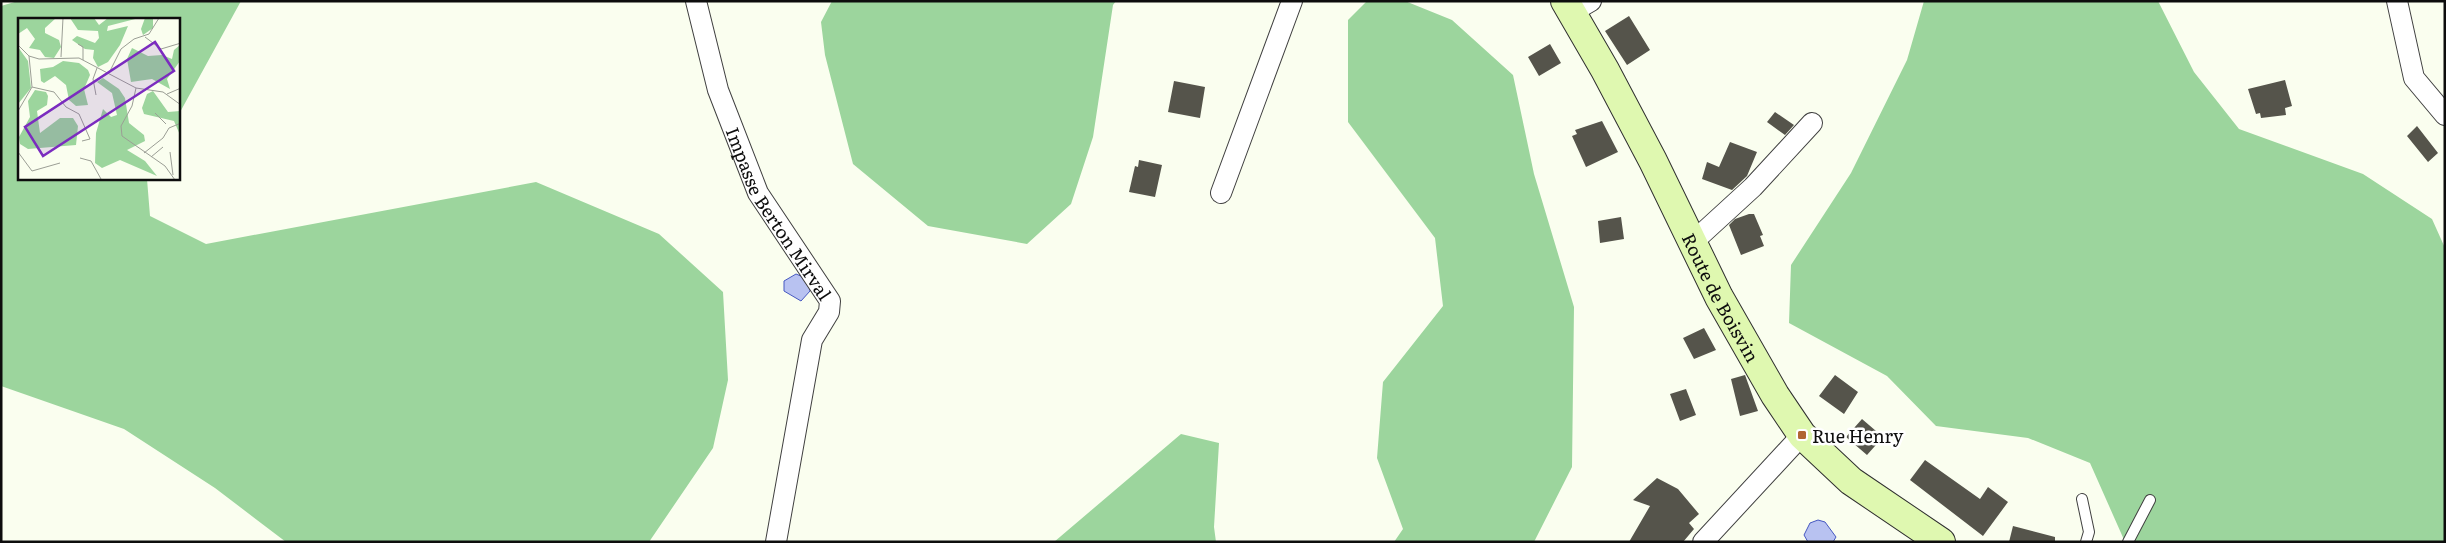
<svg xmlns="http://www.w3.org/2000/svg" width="2446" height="543" font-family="Literata,serif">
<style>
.forest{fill:#9cd59d}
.water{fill:#b8c2f1;stroke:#4658c1}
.building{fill:#55544b}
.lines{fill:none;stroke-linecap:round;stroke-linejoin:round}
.lane-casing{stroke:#404040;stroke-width:12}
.street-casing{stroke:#404040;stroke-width:22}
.secondary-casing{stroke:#2f2f2f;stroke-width:30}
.lane{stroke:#fff;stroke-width:10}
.street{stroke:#fff;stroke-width:20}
.secondary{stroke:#dff8b0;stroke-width:28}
.poi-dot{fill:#b16532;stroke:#fff;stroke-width:2}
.labels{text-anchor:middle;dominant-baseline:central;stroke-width:5;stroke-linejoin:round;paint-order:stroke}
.street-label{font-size:18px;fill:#0d0d0d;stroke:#fff}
.poi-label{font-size:18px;fill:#0d0d0d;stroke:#fff;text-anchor:start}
.inset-road{fill:none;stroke:#9b9e95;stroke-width:1}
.view{fill:#7b2cbf;fill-opacity:0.15;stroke:#7b2cbf;stroke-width:2.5}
.inset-edge{fill:none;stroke:#0d0d0d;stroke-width:2.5}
</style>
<rect width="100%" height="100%" fill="#fafeef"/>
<!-- forest -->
<path class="forest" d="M18,1H241L179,114V19H19V179H147L150,216L206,244L536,182L659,234L723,292L728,380L713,448L649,542H286L215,488L124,429L1,386V6Z
M832,1H1116L1113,5L1093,137L1071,204L1027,244L928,226L853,164L825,55L821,22Z
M1367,1H1405L1452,20L1513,75L1534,174L1574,307L1572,467L1534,542H1394L1403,529L1377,458L1383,382L1443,306L1435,238L1348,122V20Z
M1924,1H2158L2194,72L2239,129L2363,174L2432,219L2445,248V542H2125L2090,463L2028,438L1936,426L1887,376L1789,323L1791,265L1851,173L1907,60Z
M1181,434L1219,443L1214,527L1216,542H1054Z"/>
<!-- water -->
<path class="water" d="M796,274L808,279L810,291L801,301L784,291V281Z
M1818,520L1825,522L1836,537L1833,542H1808L1804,535L1810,523Z"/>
<!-- building -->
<path class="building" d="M1629,16L1650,50L1627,65L1605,31Z
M1550,44L1561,63L1539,76L1528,57Z
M2285,80L2292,106L2285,108L2286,115L2261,118L2260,113L2256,114L2248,89Z
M1174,81L1205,87L1200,118L1168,112Z
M1775,112L1794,125L1785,135L1767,122Z
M1602,121L1618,152L1586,167L1572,136L1577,134L1575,130Z
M2417,126L2438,153L2428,162L2407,136Z
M1730,142L1757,152L1747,176L1732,190L1702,179L1707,162L1719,167Z
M1139,160L1162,165L1155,197L1129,192L1135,166L1138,167Z
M1749,214H1754L1763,235L1760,236L1764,246L1741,255L1729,225L1735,219Z
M1621,217L1624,239L1600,243L1598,221Z
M1704,328L1716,350L1694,359L1683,338Z
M1745,375L1758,411L1740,416L1731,379Z
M1835,375L1858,392L1844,414L1819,396Z
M1686,389L1696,415L1680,421L1670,394Z
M1862,419L1883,437L1867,455L1846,437Z
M1925,460L1980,499L1988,487L2008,502L1983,536L1910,480Z
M1657,478L1678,489L1699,514L1689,523L1694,529L1683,542H1629L1650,506L1633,500Z
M2013,526L2055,537V542H2009Z"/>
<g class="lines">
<defs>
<path id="lane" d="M2082,499L2089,532L2086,542
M2128,542L2150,500"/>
<g id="street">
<path id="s1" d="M696,1L718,90L758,193L830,301L829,312L812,340L776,542"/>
<path d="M2397,1L2414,78L2445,115"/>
<path d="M1572,12L1591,1"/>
<path d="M1221,193L1292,1"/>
<path d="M1694,241L1753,187L1812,123"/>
<path d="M1703,542L1802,435"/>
</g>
<g id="secondary">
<path id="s2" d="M1565,1L1605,70L1653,161L1719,297L1775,395L1802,435L1851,481L1941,542"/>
</g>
</defs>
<!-- lane casing -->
<use href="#lane" class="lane-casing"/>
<!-- street casing -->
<use href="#street" class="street-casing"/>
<!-- secondary casing -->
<use href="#secondary" class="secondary-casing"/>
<!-- lane -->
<use href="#lane" class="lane"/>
<!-- street -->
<use href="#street" class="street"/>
<!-- secondary -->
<use href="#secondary" class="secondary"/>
</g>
<!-- markers -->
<rect class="poi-dot" x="1797" y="430" width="10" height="10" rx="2.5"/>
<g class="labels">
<!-- street labels -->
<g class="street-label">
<text stroke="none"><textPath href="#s1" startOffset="230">Impasse Berton Mirval</textPath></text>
<text stroke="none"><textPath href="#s2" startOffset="335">Route de Boisvin</textPath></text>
</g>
<!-- poi labels -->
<g class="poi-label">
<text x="1812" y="435">Rue Henry</text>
</g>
</g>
<!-- overview -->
<g transform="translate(18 18)">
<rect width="162" height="162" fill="#fafeef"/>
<path d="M0,0H38L27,10V15L41,22L43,29L36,40L27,39L22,32L11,30L17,21L9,10L0,16ZM52,0H76L81,7L90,0H121L90,8L89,13L110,8L102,27L90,44L80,49L75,40L76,32L67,31L54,22L59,18L77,25L81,20L80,13L60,12ZM127,0H135V10L125,17L123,11ZM162,27V43L149,61L152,71L134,61L113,64L109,41L114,30L130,38L144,37L154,41L156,32ZM0,29L10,43L13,70L0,86ZM45,43L61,45L70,52L72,57L66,71L70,87L58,88L51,82L48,67L37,58L26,65L23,63L22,51L35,49ZM85,60L101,71L107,80L111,105L126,117L127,123L109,132L127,143L139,158L102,142L84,150L77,145L78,115L85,91L93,99L99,97L94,75L79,64ZM17,72L28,74L30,78L29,87L19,93L22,115L42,100H55L60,108L58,127L10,131L2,126L1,119L12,99L10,83ZM135,73L150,94L162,93V117L156,103L126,96L124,90L129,76Z" fill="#9cd59d"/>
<path class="inset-road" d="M127,19L143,31L163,25M60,26L65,29V42M0,27L11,38L21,41L61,40L118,70L145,74L163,87M43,39L45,0M91,55L103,31L116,21L131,16L141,0M14,69L36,74L48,89L61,96L72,121L64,123M118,70L114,88L103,108L104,118L147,148L157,162M149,76L163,70M78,77L75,61L79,50M0,93L14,69L11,38M137,95L148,106M0,134L14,153L42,145M152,134L155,157M126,135L145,120L151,110L163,105M133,139L145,129M62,140L73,143L83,161"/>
<path class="view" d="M137,24L156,53L25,138L7,109Z"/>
<rect width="162" height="162" class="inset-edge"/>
</g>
<!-- border -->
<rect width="2446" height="543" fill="none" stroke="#0d0d0d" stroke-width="5"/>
</svg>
